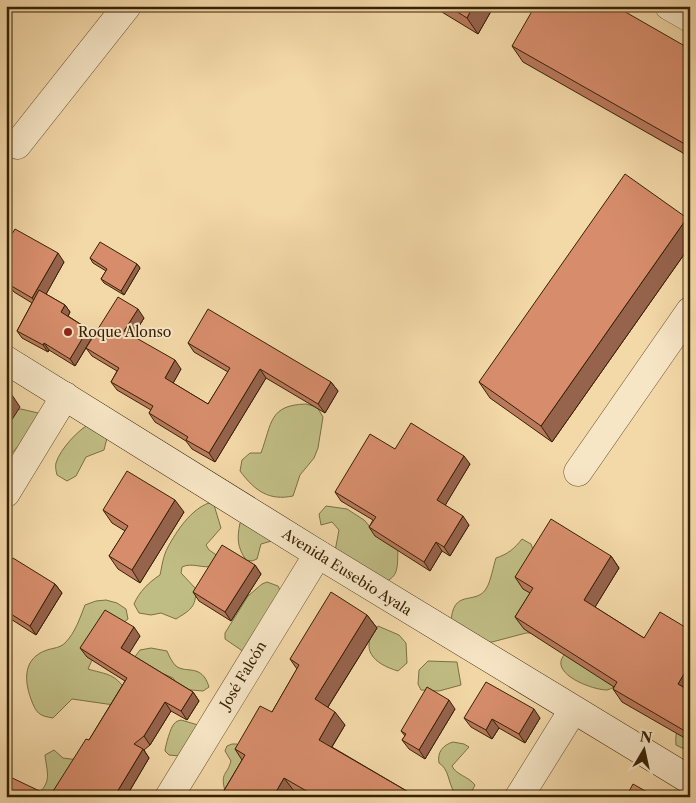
<svg xmlns="http://www.w3.org/2000/svg" width="696" height="803" font-family="'Libre Caslon Text',serif">
<style>
.green{fill:#c0bd84;stroke:#7c6f44}
.lines{fill:none;stroke-linecap:round;stroke-linejoin:round}
.street-casing{stroke:#664f2d;stroke-width:29}
.secondary-casing{stroke:#372104;stroke-width:29}
.street{stroke:#f7e6c6;stroke-width:28}
.secondary{stroke:#f7e6c6;stroke-width:28}
.wall{fill:#b9795d;stroke:#372104}
.shaded-wall{fill:#96634c;stroke:#372104}
.building{fill:#d78d6c;stroke:#372104}
.poi-dot{fill:#8f2418;stroke:#f7e6c6;stroke-width:2}
.labels{text-anchor:middle;dominant-baseline:central;stroke-width:4;stroke-linejoin:round;paint-order:stroke}
.poi-label{font-size:14px;fill:#372104;stroke:#f7e6c6;text-anchor:start}
.street-label{font-size:14px;fill:#372104;stroke:#f7e6c6}
</style>
<rect width="100%" height="100%" fill="#f3d8a8"/>
<filter id="stains"><feTurbulence type="fractalNoise" baseFrequency=".004" numOctaves="4"/><feColorMatrix values="0 0 0 0 .2 0 0 0 0 .09 0 0 0 0 .02 0 0 0 .5 -.17"/></filter>
<radialGradient id="worn" r=".72"><stop offset=".6" stop-color="#630" stop-opacity="0"/><stop offset="1" stop-color="#630" stop-opacity=".3"/></radialGradient>
<!-- green -->
<path class="green" d="M306,404L317,407L323,417L318,448L314,458L300,475L293,496C269,501 255,491 240,471L242,460L250,453H261C272,423 269,405 306,404Z
M21,409L38,413L42,417L37,426L9,456L6,462C6,440 5,430 16,410Z
M91,423L109,430L104,450L86,457L76,476L67,481L57,475C56,471 55,466 56,463C60,449 79,429 91,423Z
M209,503L214,505L221,528L206,545L209,550L218,556L213,566C203,569 192,562 182,567L181,573L196,589C196,608 190,610 176,619L161,613L151,615L139,613L134,604C139,592 149,582 160,575C162,566 163,556 168,547C176,532 191,509 209,503Z
M326,506L347,509L364,520L372,529L398,549C397,568 400,578 379,584L335,551L339,530L332,522L321,525L319,514Z
M245,519L275,540L261,544L257,559L252,561L246,560C237,547 237,538 240,523Z
M522,539L531,544L538,564L537,633H526L492,642L481,643L451,624C452,587 475,606 486,589C491,581 493,567 496,558C508,554 514,549 522,539Z
M267,582L278,586L281,592L244,652L225,639V633L248,596L262,584Z
M106,600L117,603L126,609L128,619C111,633 96,649 88,669C104,674 114,673 124,688L114,705L72,699L53,718C39,716 36,713 31,699C24,680 23,658 47,650C53,648 60,648 65,643C75,633 80,618 85,605L96,601Z
M378,626L399,635L406,643L407,663L398,671C374,664 358,649 378,626Z
M151,648L167,651C169,656 172,662 176,666C186,674 202,663 209,687L203,691L180,689L173,678L164,674L152,675L134,658L140,650Z
M565,654L622,683C618,685 611,689 607,690C592,690 547,673 565,654Z
M428,661L457,662L461,685L439,691L421,690L418,684L419,670Z
M690,700V748H682L676,745C674,728 683,714 690,700Z
M181,720L198,725L180,756L169,755L165,751C165,747 171,726 174,724C176,721 178,721 181,720Z
M453,742L464,744L469,747L452,766C456,775 468,776 475,785L470,795L454,792C448,782 449,769 439,763C437,752 443,745 453,742Z
M232,744H237L250,755L225,791C220,772 227,776 231,761L225,751L227,746Z
M54,750L63,758L86,761L121,787L128,796L10,797L6,789L38,794C52,781 47,773 45,755Z"/>
<g class="lines">
<defs>
<path id="street" d="M669,6L690,18
M17,145L127,6
M578,472L690,311
M6,493L65,396
M169,797L318,554
M519,797L573,710"/>
<path id="secondary" d="M6,360L318,554L690,780"/>
</defs>
<!-- street casing -->
<use href="#street" class="street-casing"/>
<!-- secondary casing -->
<use href="#secondary" class="secondary-casing"/>
<!-- street -->
<use href="#street" class="street"/>
<!-- secondary -->
<use href="#secondary" class="secondary"/>
</g>
<!-- wall -->
<path class="wall" d="M432,6H494L478,34Z
M512,46L690,49V157L523,62Z
M690,222V246L552,442L490,398L479,382Z
M6,244L64,262L46,294L65,305L70,312L68,316L88,329L93,336L144,318L133,336L181,369L173,383L208,404L228,372L194,352L188,343L331,382L338,391L325,413L266,378L215,462L192,449L186,441L155,422L149,413L151,410L117,390L111,382L117,371L92,356L86,348L75,366L49,350L48,352L22,338L17,331L32,303L14,292L8,284L10,281L6,279Z
M90,258L137,264L140,268L124,295L104,283L101,279L106,271L93,263Z
M395,449L470,464L445,505L469,525L450,556L442,551L430,571L375,536L369,527L373,520L341,501L335,492Z
M103,510L184,512L140,583L118,569L109,556L125,531L112,523Z
M611,556L619,568L595,607L644,638L690,630V741L622,702L613,689L614,687L524,629L515,617L530,593L523,589L515,577Z
M255,565L261,574L231,621L199,601L193,592Z
M6,570L55,584L62,593L36,635L6,616Z
M367,615L377,628L328,707L345,725L332,747L417,797H303L294,791L222,794L242,760L235,749L272,712L297,669L290,659Z
M140,636L129,653L193,692L199,701L187,720L171,711L150,745L144,750L149,758L126,797H6L50,796L89,740L125,681L87,657L80,648Z
M455,709L425,759L409,749L402,740L405,736L401,731Z
M464,718H540L525,743L499,728L492,739L471,727Z"/>
<!-- shaded-wall -->
<path class="shaded-wall" d="M473,6H494L478,34L467,18Z
M687,218L690,222V246L552,442L541,426Z
M58,253L64,262L39,307L32,298Z
M137,264L140,268L124,295L121,291Z
M65,305L70,312L66,320L61,312Z
M138,309L144,318L131,339L124,331Z
M88,329L93,336L75,366L70,359Z
M44,343L49,350L48,352L43,345Z
M175,360L181,369L171,387L165,378Z
M260,369L266,378L215,462L209,453Z
M331,382L338,391L325,413L318,404Z
M12,395L20,407L6,429V405Z
M464,456L470,464L443,509L437,500Z
M175,500L184,512L140,583L132,570Z
M463,516L469,525L450,556L444,547Z
M436,542L442,551L430,571L424,562Z
M611,556L619,568L592,612L584,600Z
M255,565L261,574L231,621L225,612Z
M55,584L62,593L36,635L30,626Z
M367,615L377,628L324,713L315,699Z
M134,627L140,636L127,657L121,648Z
M690,664V691L678,684Z
M193,692L199,701L187,720L181,711Z
M449,700L455,709L425,759L419,750Z
M165,702L171,711L150,745L144,736Z
M534,709L540,718L525,743L519,734Z
M335,712L345,725L328,753L319,740Z
M492,719L499,728L492,739L486,730Z
M143,749L149,758L126,797H114Z
M284,778L294,791L290,797H273Z"/>
<!-- building -->
<path class="building" d="M448,6H473L467,18Z
M535,6H615L690,49V147L512,46Z
M625,174L687,218L541,426L479,382Z
M15,229L58,253L32,298L8,284L12,277L6,274V244Z
M100,242L137,264L121,291L101,279L107,269L90,258Z
M39,290L65,305L61,312L88,329L70,359L44,343L43,345L17,331Z
M118,297L138,309L124,331L175,360L165,378L208,404L230,368L188,343L208,309L331,382L318,404L260,369L209,453L186,440L188,437L149,413L153,406L111,382L119,368L86,348Z
M6,392L12,395L6,405Z
M411,423L464,456L437,500L463,516L444,547L436,542L424,562L369,527L376,517L335,492L370,434L395,449Z
M127,471L175,500L132,570L109,556L128,526L103,510Z
M551,519L611,556L584,600L644,638L660,612L690,630V664L678,684L690,691V734L613,689L617,682L515,617L533,588L515,577Z
M222,545L255,565L225,612L193,592Z
M13,558L55,584L30,626L6,611V570Z
M331,592L367,615L315,699L335,712L319,740L417,797H317L284,778L273,797H218L220,793L222,794L245,755L235,749L260,706L272,712L299,665L290,659Z
M105,610L134,627L121,648L193,692L181,711L165,702L144,736L134,744L143,749L114,797H6V775L50,796L86,739L89,740L127,678L80,648Z
M486,682L534,709L519,734L492,719L486,730L464,718Z
M427,687L449,700L419,750L402,740L406,734L401,731Z
M633,784L656,797H626Z"/>
<!-- markers -->
<circle class="poi-dot" cx="68" cy="332" r="5"/>
<g class="labels">
<!-- poi labels -->
<g class="poi-label">
<text x="78" y="332">Roque Alonso</text>
</g>
<!-- street labels -->
<g class="street-label">
<text transform="translate(347 572) rotate(32)">Avenida Eusebio Ayala</text>
<text transform="translate(243 675) rotate(-59)">José Falcón</text>
</g>
</g>
<!-- margin -->
<rect width="696" height="803" fill="none" stroke="#f3d8a8" stroke-width="25"/>
<rect x="8" y="8" width="681" height="788" fill="none" stroke="#372104" stroke-width="2.5"/>
<rect x="12" y="12" width="671" height="778" fill="none" stroke="#372104"/>
<!-- north arrow -->
<g transform="translate(644 750) rotate(9)" stroke="#f7e6c6" stroke-width="4" paint-order="stroke">
<path d="M0-4L9 19L0 12L-9 19Z" fill="#372104"/>
<text y="-8" font-size="14" font-weight="bold" text-anchor="middle" fill="#372104">N</text>
</g>
<rect width="100%" height="100%" filter="url(#stains)"/>
<rect width="100%" height="100%" fill="url(#worn)"/>
</svg>
